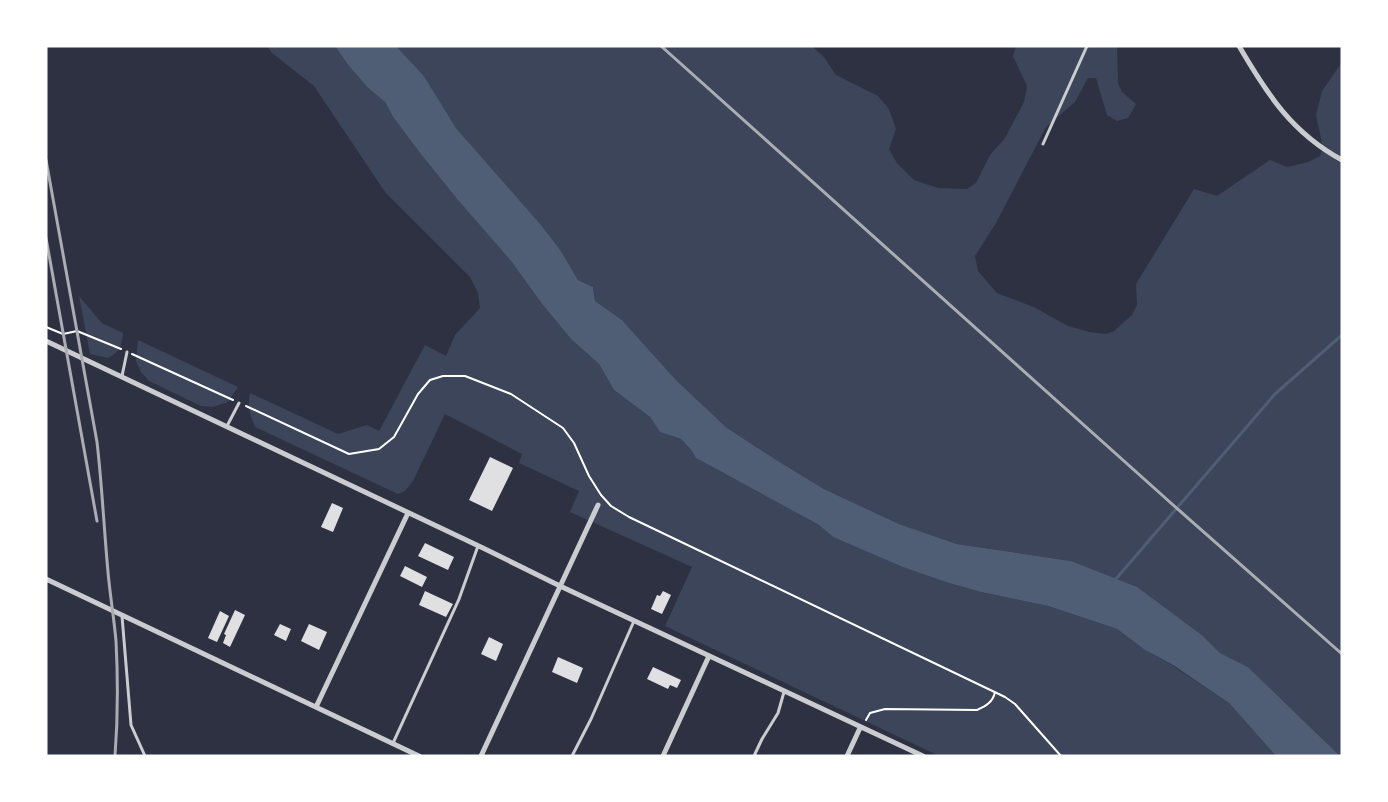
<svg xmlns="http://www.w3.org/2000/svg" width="1388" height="802" font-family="'Space Grotesk',sans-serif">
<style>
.green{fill:#3c4559}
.water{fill:#4f5d75}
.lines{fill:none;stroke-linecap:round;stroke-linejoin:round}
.stream{stroke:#4f5d75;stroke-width:3}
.building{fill:#e0e0e3}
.path{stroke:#fff;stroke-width:2}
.service{stroke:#caccd0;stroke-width:3}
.minor{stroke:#caccd0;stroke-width:5}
.rail{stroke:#abadb3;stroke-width:3}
</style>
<rect width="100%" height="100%" fill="#2d3142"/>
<!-- green -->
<path class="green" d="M267,46H335L348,65L368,88L385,102L393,117L420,153L457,199L511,261L542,304L571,339L599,364L614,390L650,417L660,432L681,439L691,450L696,458L819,525L833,537L949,583L981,592L1048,606L1117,629L1145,650L1172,665L1229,703L1276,756H939L665,626L692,567L570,512L579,491L519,463L522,454L445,414L413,481L405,491L398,494L255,427C250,415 247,405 250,393L338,434L367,425L379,431L425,345L446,356L455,335L480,308L478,293L470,277L385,192L314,86L272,53Z
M396,46H812L824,57L836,75L878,96L889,109L896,129L889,149L897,163L914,180L938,188L967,189L976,183L990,155L1005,138L1024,102L1027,86L1013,56L1016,46H1117L1118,83L1122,92L1136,104L1128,118L1117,121L1107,115L1096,78H1088L1075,102L1046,127L996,223L975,256L978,271L997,293L1034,307L1068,326L1089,332L1106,334L1114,331L1132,315L1137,305L1136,284L1194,189L1217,196L1270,160L1287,167L1308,162L1320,156L1323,148L1316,115L1322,91L1342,62V756H1340L1248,667L1220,653L1203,636L1071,561L957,544L899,524L824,489L778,461L727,428L676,380L622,320L595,301L593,287L578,280L561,251L542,226L456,128L424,76Z
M79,296L102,323L123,333C122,346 120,351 108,358L90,354Z
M138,340L238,387L228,402L213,407L201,406L149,381L141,372L136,361Z"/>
<!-- water -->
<path class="water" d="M335,46H396L424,76L456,128L542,226L561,251L578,280L593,287L595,301L622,320L676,380L727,428L778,461L824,489L899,524L957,544L1071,561L1137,587L1203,636L1220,653L1248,667L1340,756H1276L1229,703L1173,665L1145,650L1117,629L1048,606L981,592L949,583L903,567L833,537L819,525L696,458L691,450L681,439L660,432L650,417L614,390L599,364L571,339L542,304L511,261L457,199L420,153L393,117L385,102L368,88L348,65Z"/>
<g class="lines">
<!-- stream -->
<path class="stream" d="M1115,580L1275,394L1342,335"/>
</g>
<!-- building -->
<path class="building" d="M490,457L513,468L492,511L469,500Z
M332,503L343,508L333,532L321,527Z
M425,543L454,557L448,570L418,556Z
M405,566L427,577L422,587L400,576Z
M425,591L453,604L446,617L419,605Z
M663,591L671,595L662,614L651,609L657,595L660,596Z
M235,610L245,615L230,647L223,643L226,635L224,634Z
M220,611L229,616L217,642L208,638Z
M280,624L291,629L286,641L274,635Z
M309,624L327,632L319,650L301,641Z
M489,637L503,644L496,661L481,654Z
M558,657L583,668L577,683L552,672Z
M653,667L681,680L677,688L670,685L668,689L647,679Z"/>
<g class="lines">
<!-- path -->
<path class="path" d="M46,327L63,334L77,331L121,349
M132,354L233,400
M246,406L349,454L379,449L394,437L418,394L430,380L443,376H465L511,394L563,428L574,443L589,476L601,495L611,506L629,517L1005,697L1015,704L1061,756
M866,720L870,713L885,709L977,710C986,706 993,702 995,692"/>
<!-- service -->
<path class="service" d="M1043,144L1087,46
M122,376L127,352
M227,426L239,403
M122,616L131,725L145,756
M393,743L459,599L478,546
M572,756L591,719L634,621
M754,756L762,739L778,713L784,692"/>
<!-- minor -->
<path class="minor" d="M1239,46C1267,94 1292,133 1342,160
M46,341L483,548L560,586L923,756
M46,579L419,756
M316,707L408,513
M481,756L598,505
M663,756L709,656
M847,756L860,728"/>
<!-- rail -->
<path class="rail" d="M661,46L1172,504L1342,654
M46,160L97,442C102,485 104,529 108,572C110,595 114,618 116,641C118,679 118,717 115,756
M46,238L97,521"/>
</g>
<!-- border -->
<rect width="1388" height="802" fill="none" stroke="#ffffff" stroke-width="95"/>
</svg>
